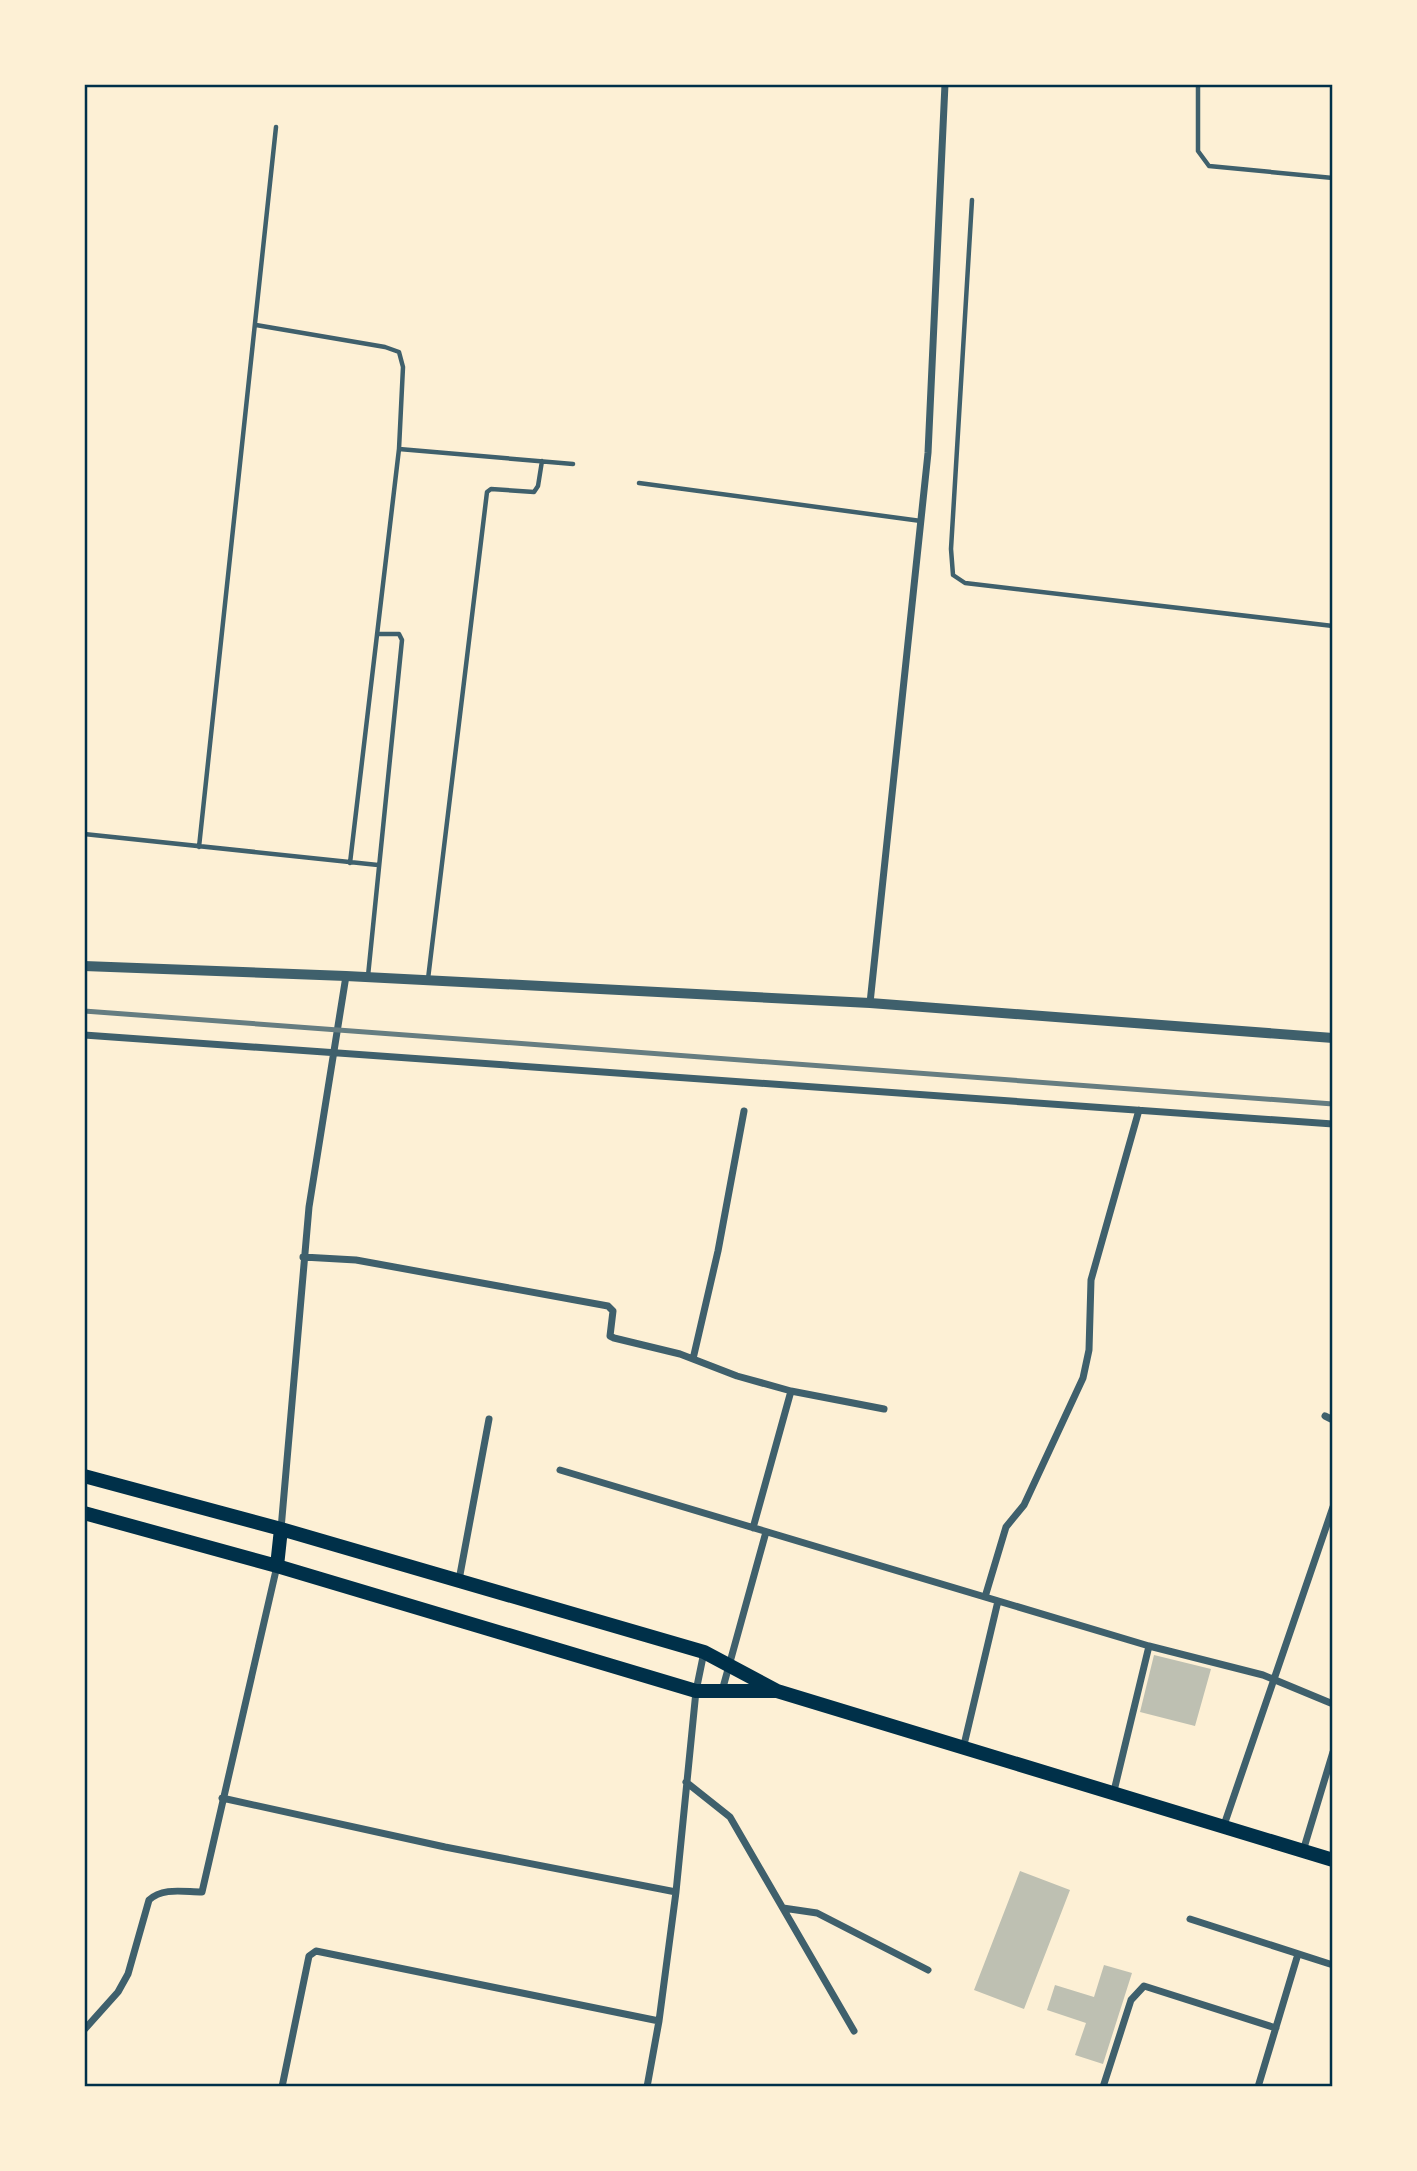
<svg xmlns="http://www.w3.org/2000/svg" width="1417" height="2171" font-family="Manrope,sans-serif">
<style>
.building{fill:#bec0b2}
.lines{fill:none;stroke-linecap:round;stroke-linejoin:round}
.service{stroke:#3f606c;stroke-width:4.5}
.minor{stroke:#3f606c;stroke-width:7}
.tertiary{stroke:#3f606c;stroke-width:10}
.trunk{stroke:#003049;stroke-width:14}
.rail{stroke:#657d81;stroke-width:5}
.neatline{fill:none;stroke:#003049;stroke-width:2.5}
</style>
<rect width="100%" height="100%" fill="#fdf0d5"/>
<!-- building -->
<path class="building" d="M1154,1655L1211,1669L1195,1726L1140,1712Z
M1020,1871L1070,1890L1024,2009L974,1990Z
M1104,1965L1132,1973L1103,2064L1075,2055L1086,2023L1047,2010L1055,1985L1094,1997Z"/>
<g class="lines">
<!-- service -->
<path class="service" d="M1198,84V151L1209,166L1333,178
M972,200L951,549L953,575L965,583L1333,626
M256,325L385,347L399,352L403,367L399,449L350,863
M399,449L573,464
M639,483L921,521
M84,834L378,865
M199,847L276,127
M368,976L402,640L399,634H377
M428,979L487,492L491,489L534,492L538,486L542,461"/>
<!-- minor -->
<path class="minor" d="M870,1003L928,453L945,84
M84,1035L1333,1124
M303,1257L356,1260L608,1306L613,1311L610,1336L614,1338L680,1354L737,1376L791,1391L884,1409
M693,1359L718,1251L744,1111
M1325,1416L1333,1420
M560,1470L1149,1646L1263,1675L1333,1704
M753,1528L791,1391
M281,1529L309,1207L346,976
M459,1580L489,1419
M985,1597L1006,1527L1024,1505L1083,1378L1089,1350L1091,1280L1139,1110
M722,1691L766,1532
M963,1749L998,1601
M686,1782L730,1817L854,2031
M1113,1795L1149,1646
M222,1798L445,1847L676,1892
M1223,1828L1333,1507
M1303,1851L1333,1752
M783,1908L817,1913L928,1970
M1190,1919L1333,1965
M84,2030L118,1992L128,1974L149,1900C163,1887 184,1892 202,1892L277,1566
M282,2087L309,1956L316,1951L659,2021
M647,2087L659,2021L676,1892L696,1691L704,1652
M1103,2087L1131,2000L1144,1986L1276,2028
M1258,2087L1298,1954"/>
<!-- tertiary -->
<path class="tertiary" d="M84,966L346,976L870,1003L1333,1038"/>
<!-- trunk -->
<path class="trunk" d="M84,1476L281,1529L704,1652L777,1691L1333,1860
M84,1513L277,1566L696,1691H776
M277,1566L281,1529"/>
<!-- rail -->
<path class="rail" d="M84,1011L1333,1104"/>
</g>
<!-- border -->
<rect width="1417" height="2171" fill="none" stroke="#fdf0d5" stroke-width="172"/>
<rect x="86" y="86" width="1245" height="1999" class="neatline"/>
</svg>
